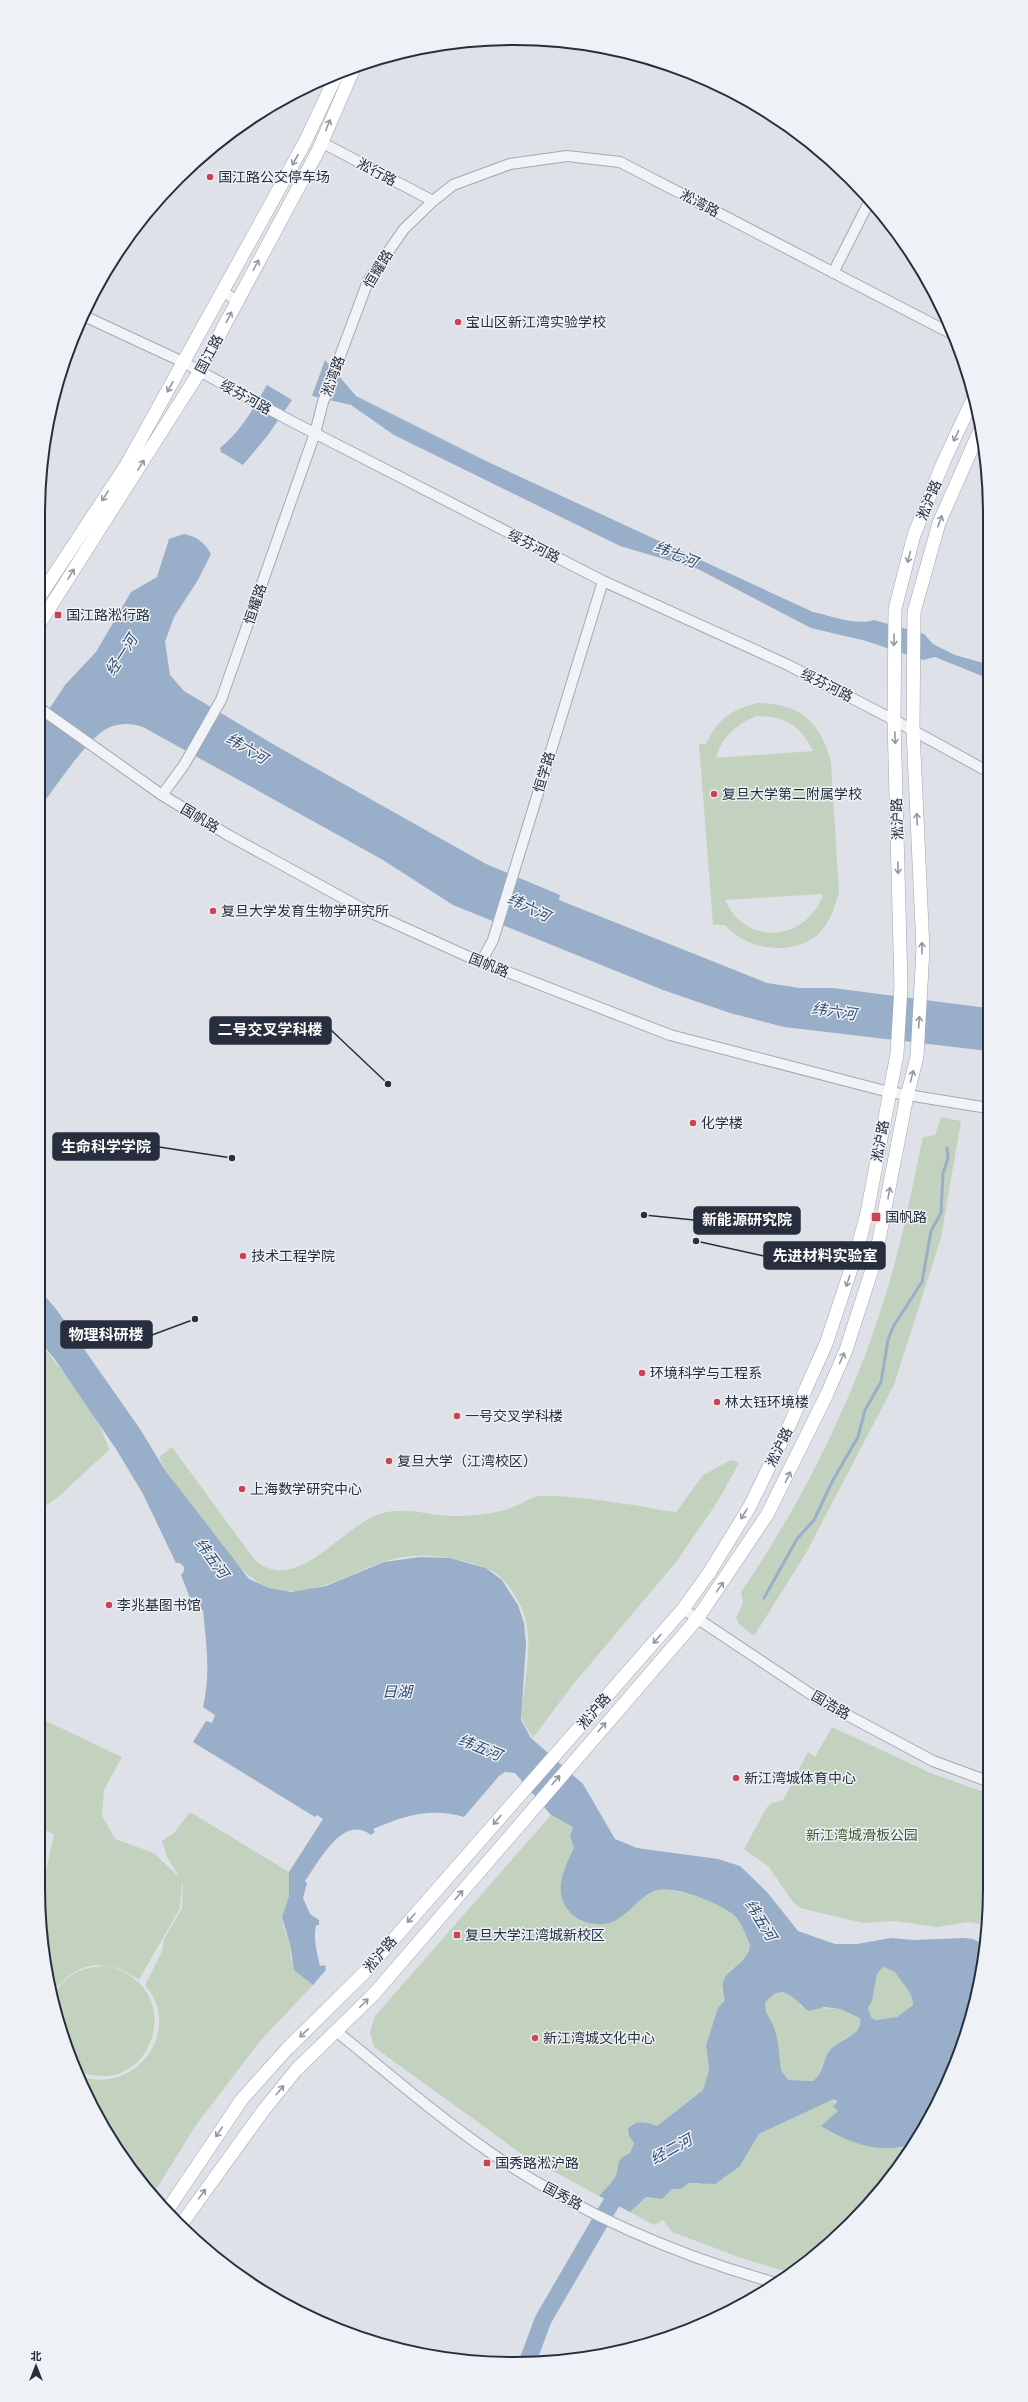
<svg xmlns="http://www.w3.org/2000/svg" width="1028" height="2402" font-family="'IBM Plex Sans','Noto Sans SC',sans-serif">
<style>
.green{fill:#c3d2bf;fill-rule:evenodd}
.water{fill:#99aec8;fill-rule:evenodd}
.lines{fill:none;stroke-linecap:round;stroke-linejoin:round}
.stream{stroke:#99aec8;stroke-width:3}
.river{stroke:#99aec8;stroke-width:17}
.minor-casing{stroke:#a3a9b2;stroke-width:12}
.major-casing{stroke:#9ea6b3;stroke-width:14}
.minor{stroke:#f1f3f6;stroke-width:10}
.major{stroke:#fff;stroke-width:13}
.oneway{stroke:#93979f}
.poi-dot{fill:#cd4353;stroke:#eef1f5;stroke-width:1.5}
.labels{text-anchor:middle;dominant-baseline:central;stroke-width:3;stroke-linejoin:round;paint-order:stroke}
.street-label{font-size:14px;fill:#272f3f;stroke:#eef1f5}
.poi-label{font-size:14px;fill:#272f3f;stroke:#eef1f5;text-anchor:start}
.park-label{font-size:14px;fill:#3b5a35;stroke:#eef1f5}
.water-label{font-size:15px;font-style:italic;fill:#324d72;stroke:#eef1f5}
.rim{fill:none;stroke:#272f3f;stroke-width:2}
.leader{fill:none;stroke:#272f3f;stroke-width:1.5}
.callout-dot{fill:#272f3f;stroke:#eef1f5;stroke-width:1.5}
.callout{fill:#272f3f;stroke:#272f3f;stroke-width:1.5}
.callout-label{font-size:15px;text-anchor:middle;font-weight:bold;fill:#fff}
</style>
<rect width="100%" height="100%" fill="#dee2e8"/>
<!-- green -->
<path class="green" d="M757,703C800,703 821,722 831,763L839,892C835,908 827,930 812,939C784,956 745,948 725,925H713L699,744H706C718,718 731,710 757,703ZM756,716C784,716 801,725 813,751L716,758C722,736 736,725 756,716ZM823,894C811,932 764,947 735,916C731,912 728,905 725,900Z
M941,1117L961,1121L941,1238L894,1385L805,1555L754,1636L739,1624L736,1618L743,1602L741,1592C809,1493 866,1374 896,1258C907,1218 914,1177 923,1137L935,1135Z
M38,1341C62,1370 100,1414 109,1450L57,1498L38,1511Z
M172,1447L254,1559C296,1598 343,1524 382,1513C408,1506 434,1517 460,1516C479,1515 496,1514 513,1507C522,1504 532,1496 541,1496C572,1495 604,1501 634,1505C648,1507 662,1511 676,1512L703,1475L731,1460L739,1463L718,1501L676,1562L571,1687L533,1738C530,1732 524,1725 522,1719C520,1712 523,1700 524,1692C527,1663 534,1630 519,1603C504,1575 495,1569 464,1561C438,1555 410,1553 383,1562C348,1574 305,1602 267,1587C232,1573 189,1501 165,1469L159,1457Z
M44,1720L122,1757L104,1790L102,1816L115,1839L154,1853L180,1878L167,1857L162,1841L174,1833L190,1812L289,1872V1896L282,1917L284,1928L290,1944L291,1959L306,1980L313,1985L261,2040L196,2125L152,2196L102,2126L79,2076C136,2096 184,2030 145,1985L162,1951L164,1939L182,1908L183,1885L182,1882L180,1908L139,1980C107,1956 73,1961 51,1996L47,1981L39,1901L54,1835L38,1826V1725Z
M832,1727L933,1774L990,1794V1888L986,1925L970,1922L937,1927L894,1921L863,1923L800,1908L793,1902L768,1866L744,1849L767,1807L772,1803L783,1800L808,1752L815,1757Z
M551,1815L573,1827L570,1836L574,1848L564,1870L561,1889L616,1920C628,1911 639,1897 652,1891C668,1884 725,1903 736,1917C742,1924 746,1936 750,1944L746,1958L729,1971L721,1989L725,2000L718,2008L706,2045L709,2070L703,2090L657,2126L640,2122L632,2124L629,2136L634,2143L630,2153C615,2160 620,2163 616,2176C613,2182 604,2190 599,2196L523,2155L374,2047L370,2032L375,2016Z
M108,1966C193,1989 149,2104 77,2070L63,2041L52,1999C64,1974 81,1967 108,1966Z
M883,1967L895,1972C900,1981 914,1993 913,2005L897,2017L875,2020L871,2017L868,2008L872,2001L877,1974Z
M783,1992L791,1995L802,2007L840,2009L860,2018C863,2035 842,2039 832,2048C823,2057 826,2071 813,2081L788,2080L781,2070L778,2042L766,2012L765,2002L776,1993Z
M834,2099L838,2111L822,2126L898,2148L913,2145L872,2202L828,2246L791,2273L744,2259L672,2232L663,2220L654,2225L630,2212L646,2197L662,2199L672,2189H681L689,2183L699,2184L740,2166L759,2134Z"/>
<!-- water -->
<path class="water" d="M325,360L356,396L486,461L813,612C831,616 857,626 874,620L924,634L933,644L955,655L987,664V678L935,657L923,660L866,641L811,628L698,569L620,546L394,435L351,405L312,396Z
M267,385L292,400L268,435L243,465L221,452L220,448C242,430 253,409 267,385Z
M184,534C198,537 204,542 211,554L198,580L174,617L165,642L170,675L184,691L278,747L486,864L560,895L559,900L767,983L800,988H833L987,1008L988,1051L784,1027L730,1013L663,990L453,905L383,860L143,727C131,723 121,723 110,727C89,735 53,791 38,810V726L65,685L96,652L131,592L157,577L169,539Z
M38,1288L56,1309L140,1429L165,1470L249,1579L269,1588L291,1592L326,1586L384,1562L420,1557L450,1558L486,1568L502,1580L518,1605L524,1623L526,1644L521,1720L531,1738L583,1784L615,1839L637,1848L718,1859L740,1866L767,1892L798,1931L835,1944H857L891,1938L914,1940L963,1938L973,1939L983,1944C985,1950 983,1959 982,1965C977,2020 945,2100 913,2145C875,2153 854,2145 821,2126L838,2111L833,2106L837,2102L834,2099L759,2134L740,2166L715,2184L689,2183L681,2189H672L662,2199L646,2197L630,2212L599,2196C604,2190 613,2182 616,2175C620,2163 615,2160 630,2153L634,2143L629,2136L628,2129C636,2119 646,2122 657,2126L703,2090L709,2070L706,2045L718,2008L725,2000C713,1966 748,1971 750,1944C746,1936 741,1921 734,1915C720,1903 669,1882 652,1892C635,1900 624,1922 604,1924C593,1925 581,1922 573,1915C551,1895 563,1870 574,1848L570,1836L573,1827L551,1815L515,1773L505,1772L499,1776L464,1817C431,1807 403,1816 373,1829L375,1832L371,1835C343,1813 318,1863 305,1881L307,1883L303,1898L310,1914L319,1920V1925H316C313,1938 317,1953 320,1966L325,1965L326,1970L313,1985L294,1970L290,1944L282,1917L289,1896V1872L323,1819L317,1815L315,1817L193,1742L206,1721L212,1723L215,1715L203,1707C211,1674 206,1642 203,1610H197L194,1597L190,1598L181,1575L184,1571V1567L180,1563H176L143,1494L116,1449L54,1358L38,1340ZM883,1967L895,1972C900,1981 914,1993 913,2005L897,2017L875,2020L871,2017L868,2008L872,2001L877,1974ZM783,1992C795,1996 799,2005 809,2011L825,2007L840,2009L860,2018C863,2035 842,2039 832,2048C822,2057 826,2071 813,2081L788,2080L781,2070L778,2042L774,2027L766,2012L765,2002L776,1993Z"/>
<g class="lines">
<!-- stream -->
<path class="stream" d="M764,1598L797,1539L814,1520L833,1480L858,1437L865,1410L881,1382L888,1340L893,1327L922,1282L931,1231L941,1213L943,1174L948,1158L947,1148"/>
<!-- river -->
<path class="river" d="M527,2363L543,2320L614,2198L625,2185"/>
<defs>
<path id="minor" d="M321,142L433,201
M833,273L869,202
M222,292L237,300
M84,316L183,362L289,420L603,581L788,665L894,720L987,771
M38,707L162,795L228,835L363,909L469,957L670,1035L889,1092L988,1108
M162,795L184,765L221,700L315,433L323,402L368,281L404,229L433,201L453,185L510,164L567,156L620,162L954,335
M481,962L493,940L603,581
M683,1609L821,1701L933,1761L990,1782
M336,2031C387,2072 437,2116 491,2153C577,2212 676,2255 776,2283"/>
<path id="major" d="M38,599L127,464L305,142L337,74
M38,626L200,371L318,151L354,68
M166,2212L242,2099L287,2049L364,1973L683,1609L709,1573L750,1506L789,1426L826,1344L855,1257L867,1213L897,1054L901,986L894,720L895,609L914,535L943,463L972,401
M180,2226L263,2111L296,2070L374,1994L697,1619L767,1515L827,1394L846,1350L875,1260L907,1096L917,1057L923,949L913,730L914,612L939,523L980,430"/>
</defs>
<!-- minor casing -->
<use href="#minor" class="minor-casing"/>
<!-- major casing -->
<use href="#major" class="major-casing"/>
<!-- minor -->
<use href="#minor" class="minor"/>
<!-- major -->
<use href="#major" class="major"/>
</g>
<!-- one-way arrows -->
<defs><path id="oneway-shaft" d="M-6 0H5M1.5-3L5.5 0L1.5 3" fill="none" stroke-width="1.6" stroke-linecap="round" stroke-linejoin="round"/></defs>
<g class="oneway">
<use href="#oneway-shaft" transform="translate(328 125) rotate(-68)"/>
<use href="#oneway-shaft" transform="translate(295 160) rotate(119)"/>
<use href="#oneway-shaft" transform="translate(256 265) rotate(-62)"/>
<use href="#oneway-shaft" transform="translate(229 317) rotate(-63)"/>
<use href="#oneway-shaft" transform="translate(170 387) rotate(119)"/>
<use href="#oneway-shaft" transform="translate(956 436) rotate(115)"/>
<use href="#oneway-shaft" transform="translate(141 465) rotate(-58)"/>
<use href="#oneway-shaft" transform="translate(105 496) rotate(123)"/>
<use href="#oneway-shaft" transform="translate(940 521) rotate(-69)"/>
<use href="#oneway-shaft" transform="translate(909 557) rotate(105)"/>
<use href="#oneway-shaft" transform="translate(71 574) rotate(-58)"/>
<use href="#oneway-shaft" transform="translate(894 640) rotate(91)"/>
<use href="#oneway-shaft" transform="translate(895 738) rotate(88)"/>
<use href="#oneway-shaft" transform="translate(917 819) rotate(-93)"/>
<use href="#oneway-shaft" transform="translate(898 868) rotate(88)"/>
<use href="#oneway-shaft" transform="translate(922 948) rotate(-90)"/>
<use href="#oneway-shaft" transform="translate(919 1022) rotate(-86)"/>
<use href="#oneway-shaft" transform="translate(912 1076) rotate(-76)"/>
<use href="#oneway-shaft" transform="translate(889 1193) rotate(-80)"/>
<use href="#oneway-shaft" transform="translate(848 1281) rotate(108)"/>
<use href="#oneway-shaft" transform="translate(842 1358) rotate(-66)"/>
<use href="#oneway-shaft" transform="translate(788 1477) rotate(-64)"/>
<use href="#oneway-shaft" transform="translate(744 1514) rotate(121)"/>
<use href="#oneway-shaft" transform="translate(720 1587) rotate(-55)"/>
<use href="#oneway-shaft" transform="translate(657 1639) rotate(131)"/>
<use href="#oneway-shaft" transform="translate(602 1727) rotate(-49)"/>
<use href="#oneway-shaft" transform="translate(556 1780) rotate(-49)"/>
<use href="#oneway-shaft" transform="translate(497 1820) rotate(131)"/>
<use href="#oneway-shaft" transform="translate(459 1895) rotate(-49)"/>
<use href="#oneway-shaft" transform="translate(411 1918) rotate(131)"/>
<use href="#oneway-shaft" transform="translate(364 2003) rotate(-45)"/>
<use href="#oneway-shaft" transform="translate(304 2033) rotate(136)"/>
<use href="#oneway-shaft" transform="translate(280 2090) rotate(-51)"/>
<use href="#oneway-shaft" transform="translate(219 2132) rotate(124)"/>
<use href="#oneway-shaft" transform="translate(202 2194) rotate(-54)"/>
</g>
<!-- markers -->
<g class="poi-dot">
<circle cx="210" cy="177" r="4"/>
<circle cx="458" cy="322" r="4"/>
<rect x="54" y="611" width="8" height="8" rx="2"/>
<circle cx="714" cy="794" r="4"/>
<circle cx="213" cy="911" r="4"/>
<circle cx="693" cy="1123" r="4"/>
<rect x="871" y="1212" width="10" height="10" rx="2"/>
<circle cx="243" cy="1256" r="4"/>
<circle cx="642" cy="1373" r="4"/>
<circle cx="717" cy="1402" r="4"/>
<circle cx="457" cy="1416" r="4"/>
<circle cx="389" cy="1461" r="4"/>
<circle cx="242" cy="1489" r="4"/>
<circle cx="109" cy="1605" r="4"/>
<circle cx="736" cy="1778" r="4"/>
<rect x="453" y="1931" width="8" height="8" rx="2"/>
<circle cx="535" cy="2038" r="4"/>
<rect x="483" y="2159" width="8" height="8" rx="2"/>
</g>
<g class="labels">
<!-- street labels -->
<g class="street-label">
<text transform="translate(377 172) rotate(28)">淞行路</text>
<text transform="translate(700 203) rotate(28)">淞湾路</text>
<text transform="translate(378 269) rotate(-59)">恒耀路</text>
<text transform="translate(209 354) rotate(-62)">国江路</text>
<text transform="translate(333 376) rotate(-70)">淞湾路</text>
<text transform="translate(246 397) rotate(29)">绥芬河路</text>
<text transform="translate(929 500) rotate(-68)">淞沪路</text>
<text transform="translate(534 546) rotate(27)">绥芬河路</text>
<text transform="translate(255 604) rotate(-71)">恒耀路</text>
<text transform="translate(827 685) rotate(27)">绥芬河路</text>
<text transform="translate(544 772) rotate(-73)">恒学路</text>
<text transform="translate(200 818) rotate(31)">国帆路</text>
<text transform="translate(897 819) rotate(-92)">淞沪路</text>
<text transform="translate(489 965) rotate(22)">国帆路</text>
<text transform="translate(880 1141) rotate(-80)">淞沪路</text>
<text transform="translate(779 1447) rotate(-64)">淞沪路</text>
<text transform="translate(831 1705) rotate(30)">国浩路</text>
<text transform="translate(594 1711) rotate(-49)">淞沪路</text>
<text transform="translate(380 1954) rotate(-49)">淞沪路</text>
<text transform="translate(563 2196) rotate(28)">国秀路</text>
</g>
<!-- poi labels -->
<g class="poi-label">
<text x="218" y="177">国江路公交停车场</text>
<text x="466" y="322">宝山区新江湾实验学校</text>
<text x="66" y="615">国江路淞行路</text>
<text x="722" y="794">复旦大学第二附属学校</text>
<text x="221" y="911">复旦大学发育生物学研究所</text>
<text x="701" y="1123">化学楼</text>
<text x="885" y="1217">国帆路</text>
<text x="251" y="1256">技术工程学院</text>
<text x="650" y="1373">环境科学与工程系</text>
<text x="725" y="1402">林太钰环境楼</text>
<text x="465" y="1416">一号交叉学科楼</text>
<text x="397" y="1461">复旦大学（江湾校区）</text>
<text x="250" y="1489">上海数学研究中心</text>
<text x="117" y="1605">李兆基图书馆</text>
<text x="744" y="1778">新江湾城体育中心</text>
<text x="465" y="1935">复旦大学江湾城新校区</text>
<text x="543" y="2038">新江湾城文化中心</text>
<text x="495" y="2163">国秀路淞沪路</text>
</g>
<!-- park labels -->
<g class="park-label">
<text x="862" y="1835">新江湾城滑板公园</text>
</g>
<!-- water labels -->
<g class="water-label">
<text transform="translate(676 554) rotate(23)">纬七河</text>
<text transform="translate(121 655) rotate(-57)">经一河</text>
<text transform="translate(247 748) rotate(31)">纬六河</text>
<text transform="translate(529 907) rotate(26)">纬六河</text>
<text transform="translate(834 1011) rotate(8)">纬六河</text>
<text transform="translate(212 1558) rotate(54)">纬五河</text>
<text x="397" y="1691">日湖</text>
<text transform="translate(480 1747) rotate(22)">纬五河</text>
<text transform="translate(761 1920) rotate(58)">纬五河</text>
<text transform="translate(671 2149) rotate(-29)">经二河</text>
</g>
</g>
<!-- crop -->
<path d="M0 0H1028V2402H0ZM514 45H514A469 469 0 0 1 983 514V1888A469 469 0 0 1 514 2357H514A469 469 0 0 1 45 1888V514A469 469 0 0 1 514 45Z" fill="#eef1f5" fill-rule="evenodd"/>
<path class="rim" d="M514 45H514A469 469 0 0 1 983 514V1888A469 469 0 0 1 514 2357H514A469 469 0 0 1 45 1888V514A469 469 0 0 1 514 45Z"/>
<!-- callouts -->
<path class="leader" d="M388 1084L331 1030M232 1158L159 1147M644 1215L694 1220M696 1241L764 1256M195 1319L152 1335"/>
<g class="callout-dot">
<circle cx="388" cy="1084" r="4"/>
<circle cx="232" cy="1158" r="4"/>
<circle cx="644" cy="1215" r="4"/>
<circle cx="696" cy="1241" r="4"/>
<circle cx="195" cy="1319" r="4"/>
</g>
<g class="callout">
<rect x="210" y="1017" width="121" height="27" rx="4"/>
<rect x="53" y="1133" width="106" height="27" rx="4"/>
<rect x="694" y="1207" width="106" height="27" rx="4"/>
<rect x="764" y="1242" width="121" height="27" rx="4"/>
<rect x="61" y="1321" width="91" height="27" rx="4"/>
</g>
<g class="callout-label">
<text x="270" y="1035">二号交叉学科楼</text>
<text x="106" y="1152">生命科学学院</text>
<text x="747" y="1225">新能源研究院</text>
<text x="825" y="1261">先进材料实验室</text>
<text x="106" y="1340">物理科研楼</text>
</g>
<!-- north arrow -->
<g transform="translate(36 2366)" stroke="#eef1f5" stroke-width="3" paint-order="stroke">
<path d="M0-3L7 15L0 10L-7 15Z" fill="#272f3f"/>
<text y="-6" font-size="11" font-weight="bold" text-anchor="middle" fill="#272f3f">北</text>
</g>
</svg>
